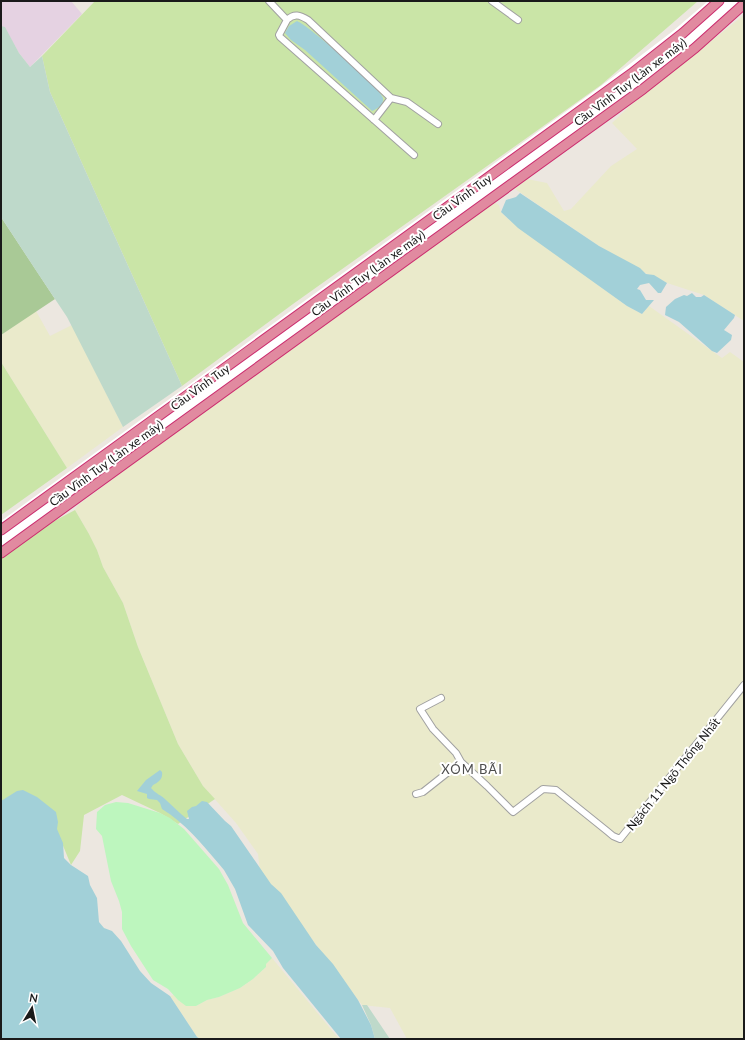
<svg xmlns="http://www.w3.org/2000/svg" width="745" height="1040" font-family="Lato,sans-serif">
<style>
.industrial{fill:#e5d2e2}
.farmland{fill:#eaeacb}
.grass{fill:#cae5a7}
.forest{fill:#a9c996}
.wetland{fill:#bed9ca}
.park{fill:#bdf6be}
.water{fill:#a2d0d8}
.pier{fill:#fff}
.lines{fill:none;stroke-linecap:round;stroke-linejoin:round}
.minor-casing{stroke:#a1a1a1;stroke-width:8}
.highway-casing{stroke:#cb2c6e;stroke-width:11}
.minor{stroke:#fff;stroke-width:6}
.highway{stroke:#e18aa0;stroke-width:9}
.labels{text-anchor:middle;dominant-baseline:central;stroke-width:4;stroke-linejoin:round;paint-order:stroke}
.street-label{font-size:12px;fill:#1a1a1a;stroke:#fff}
.neighbourhood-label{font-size:13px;letter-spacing:1px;fill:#4d4d4d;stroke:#fff}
</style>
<rect width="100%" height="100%" fill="#ece7e0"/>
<!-- industrial -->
<path class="industrial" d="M1,1H71L82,14L30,67L19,53L5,28L1,26Z"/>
<!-- farmland -->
<path class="farmland" d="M744,15V321L704,295L667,283L649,274H647L599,246L515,189L527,179L547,183L564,211L571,209L611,166L637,149L612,123L632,104Z
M492,201L499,205L501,212L507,218L627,306L642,314L649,306L722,358L730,352L744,362V1039H407L390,1008L362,1005L260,871L258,854L236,823L203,786L178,744L138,647L123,603L103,567L97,550L89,534L75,510L78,505L180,429Z
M36,311L50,336L72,325L123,427L67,468L1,362V335Z
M272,958L339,1039H200L197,1037L170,996L174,995L178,1000L196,1006L207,1000L219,997L240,988L253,979L266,967V964Z"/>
<!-- grass -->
<path class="grass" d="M95,1H698L601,85L293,304L182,386L50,92L42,56Z
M1,362L67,468L1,515Z
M75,510L89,534L97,550L103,567L123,603L138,647L178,744L203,786L215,799L178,824L160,813L122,795L84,815L80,851L71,865L59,836L1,813V559L47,525Z"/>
<!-- forest -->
<path class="forest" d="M1,217L55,299L1,335Z"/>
<!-- wetland -->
<path class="wetland" d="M1,26L5,27L19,53L30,67L42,56L50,92L182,386L123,427L67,317L37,272L1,217Z
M362,1005H367L390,1039H375L371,1025Z"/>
<!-- park -->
<path class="park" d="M116,802L128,803L160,813L170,818L184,829L219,869L228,885L243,923L272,958L266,964V967L253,979L240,988L219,997L207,1000L196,1006H186L178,1000L168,989L153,980L131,946L122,929V912L119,901L111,881L102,836L96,829L97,812L105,805Z"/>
<!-- water -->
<path class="water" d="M297,21C309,26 381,88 383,98C384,105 377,109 372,111L370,109L305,50L291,40L285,33L289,26Z
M520,193L599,246L640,268L646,274L654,275L667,283L661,293H658L649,283L640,285L637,289L640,290L646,300H654L642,314L627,306L518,228L501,212L506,200L516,197Z
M692,293L696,297H701L704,295L735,315L734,318L724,330L732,335L731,340L717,353L712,351L679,322L665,315L666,307L675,299L684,295L687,296Z
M160,770L162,772C163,779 159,782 153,785L151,788C156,794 161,795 166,800C173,806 179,813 187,819H189L187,811L192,807L196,806L202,801L207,802L225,821L231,826L271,884L281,893L316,945L333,964L358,1000L371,1025L375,1039H341L283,968L273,951L248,925L235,889L224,870L219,864C202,844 185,823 162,809L160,803L157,800L149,799L147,798V794L137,791L146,780Z
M23,790L37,797L56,812L58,822L57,829L63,843L64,858L71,865L88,876L90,885L97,898L99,922L104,928L112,931L121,941L140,971L151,983L170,996L197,1037L200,1039H1V801L17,791Z"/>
<!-- pier -->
<path class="pier" d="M708,1H744L722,25L1,555V521L597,89L673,31Z"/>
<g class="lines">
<defs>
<path id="minor" d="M269,1L287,20C294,13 300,15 308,20L391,98L374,120
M492,1L518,20
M287,20L279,35L280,37L414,155
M391,98L407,102L438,124
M441,698L420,709L433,729L456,753L461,762L487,786L513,812L543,789L556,790L607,831L613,836L620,839L744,685
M416,794L423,792L461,762"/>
<path id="highway" d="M1,530L631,74L683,33L719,1
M1,553L643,89L695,48L744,4"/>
</defs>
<!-- minor casing -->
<use href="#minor" class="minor-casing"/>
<!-- highway casing -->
<use href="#highway" class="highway-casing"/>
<!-- minor -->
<use href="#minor" class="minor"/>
<!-- highway -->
<use href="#highway" class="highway"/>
</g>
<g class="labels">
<!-- street labels -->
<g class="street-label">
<text transform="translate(630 82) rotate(-37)">Cầu Vĩnh Tuy (Làn xe máy)</text>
<text transform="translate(462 197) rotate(-36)">Cầu Vĩnh Tuy</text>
<text transform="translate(368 273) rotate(-36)">Cầu Vĩnh Tuy (Làn xe máy)</text>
<text transform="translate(200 387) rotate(-36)">Cầu Vĩnh Tuy</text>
<text transform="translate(106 463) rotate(-36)">Cầu Vĩnh Tuy (Làn xe máy)</text>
<text transform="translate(673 774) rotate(-51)">Ngách 11 Ngõ Thống Nhất</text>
</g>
<!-- neighbourhood labels -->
<g class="neighbourhood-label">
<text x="472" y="769">XÓM BÃI</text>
</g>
</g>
<!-- border -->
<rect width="745" height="1040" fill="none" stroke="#1a1a1a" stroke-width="4"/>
<!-- north arrow -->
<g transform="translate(32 1008) rotate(10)" stroke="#ffffff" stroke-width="3" paint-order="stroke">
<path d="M0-3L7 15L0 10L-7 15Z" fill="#1a1a1a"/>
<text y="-6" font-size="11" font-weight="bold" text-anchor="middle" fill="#1a1a1a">N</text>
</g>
</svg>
